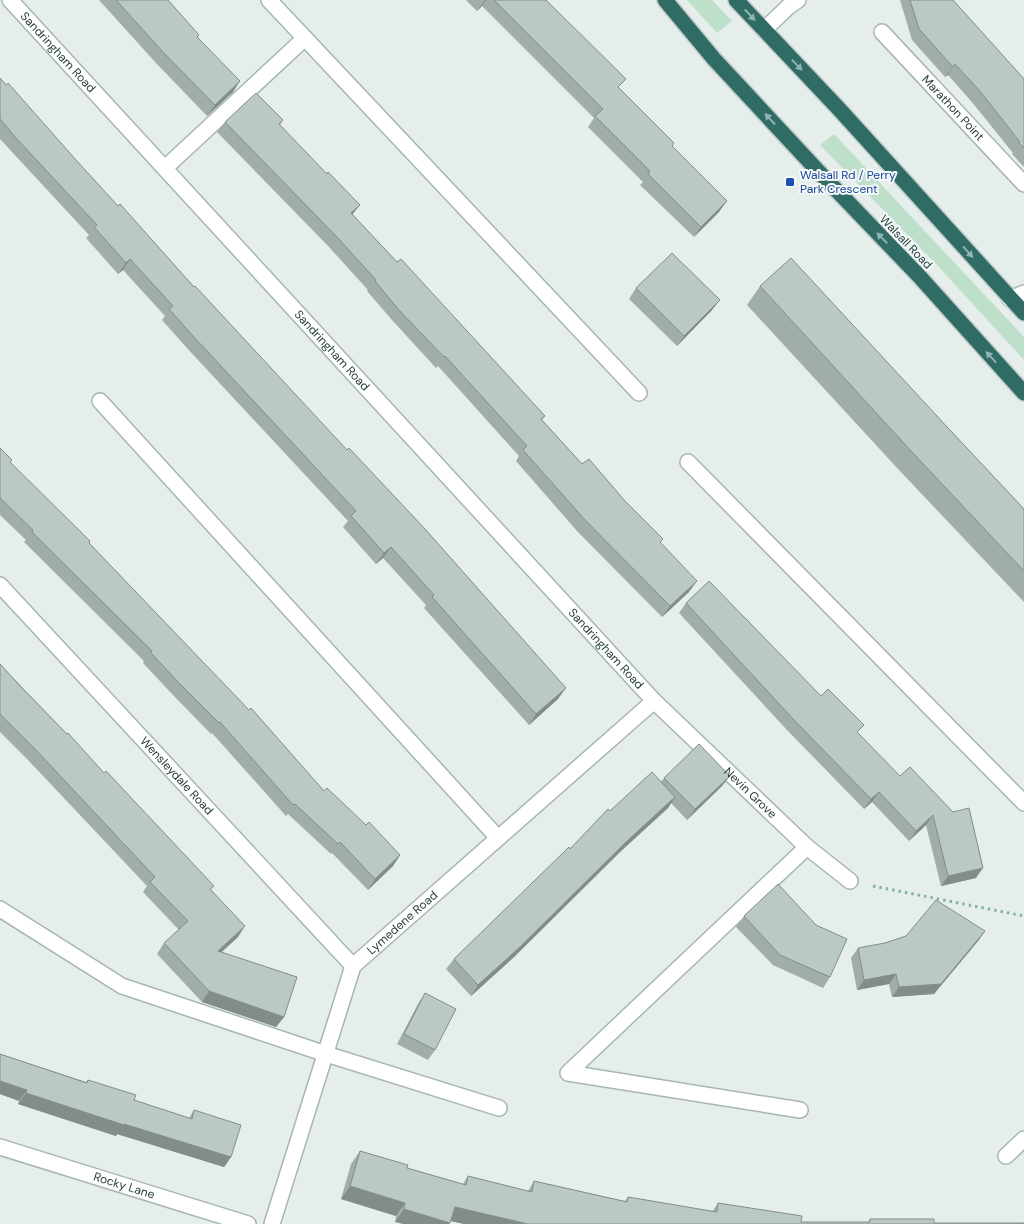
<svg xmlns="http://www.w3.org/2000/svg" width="1024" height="1224" font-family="'DM Sans',sans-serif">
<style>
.green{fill:#bedfca}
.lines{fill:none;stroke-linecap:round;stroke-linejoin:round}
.minor-casing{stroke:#a7b6b3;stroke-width:18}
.highway-casing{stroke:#c2cac8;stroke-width:18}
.path{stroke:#85b1a8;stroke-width:3;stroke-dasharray:2.5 4;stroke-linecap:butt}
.minor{stroke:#fff;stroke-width:15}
.highway{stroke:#306c66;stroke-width:15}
.wall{fill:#a0ada9}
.shaded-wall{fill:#828d89}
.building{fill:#bac9c4;stroke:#828d89}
.oneway{fill:#92b3af}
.transit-dot{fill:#1a4fb4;stroke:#f5faf8;stroke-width:2}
.labels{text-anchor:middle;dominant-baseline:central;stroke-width:4;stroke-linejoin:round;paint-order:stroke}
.street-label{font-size:12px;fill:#24403b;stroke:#f5faf8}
.transit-label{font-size:12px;fill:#164399;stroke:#f5faf8;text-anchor:start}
</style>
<rect width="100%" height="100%" fill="#e5eeeb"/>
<!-- green -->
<path class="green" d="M687,0H712L732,21L717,33Z
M834,134L1024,337V360L938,266L820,145Z"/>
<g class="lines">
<defs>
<g id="minor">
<path id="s1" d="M10,0L654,701L807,847L850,881"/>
<path d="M269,0L639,393"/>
<path d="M764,30L788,7L798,0"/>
<path id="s2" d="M882,32L1024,184"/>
<path d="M165,168L305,38"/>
<path d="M1010,299L1024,293"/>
<path d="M100,401L498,838"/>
<path d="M688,462L1024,803"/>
<path id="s3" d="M0,585L353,966"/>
<path d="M0,909L122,986L326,1054L499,1108"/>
<path d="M800,1110L568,1073L807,847"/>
<path id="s4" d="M0,1147L248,1224"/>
<path d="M1006,1156L1024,1139"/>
<path id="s5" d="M272,1224L353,966L654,701"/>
</g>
<path id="highway" d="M665,0L714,59L819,172L919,276L1024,393
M736,0L839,109L1024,313"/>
</defs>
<!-- minor casing -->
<use href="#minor" class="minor-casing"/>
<!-- highway casing -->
<use href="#highway" class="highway-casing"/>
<!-- path -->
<path class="path" d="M873,886L1024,916"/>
<!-- minor -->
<use href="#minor" class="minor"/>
<!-- highway -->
<use href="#highway" class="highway"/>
</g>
<!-- wall -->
<path class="wall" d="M99,0H168L198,37L233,92L207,116L156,63Z
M466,0H546L619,89L674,143L672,146L719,212L694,237L640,185L643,182L588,127L594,118L482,6L477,11Z
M900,0H953L1024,79V167L1012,154L1013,153L971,101L948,75L945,77L912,40Z
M0,78L76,160L558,699L529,725L424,608L426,605L383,558L376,564L343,527L348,521L186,347L162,320L165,316L123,270L118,274L86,238L89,235L0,139Z
M283,120L280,125L353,215L397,262L545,416L542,420L582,464L625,501L663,539L660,543L689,592L662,617L577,531L516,461L519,456L438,366L436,368L392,320L367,291L368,290L329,247L217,132L225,122Z
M760,286L949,429L1024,509V602L899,470L747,305Z
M636,288L712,310L677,346L629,299Z
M0,448L10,462L89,543L324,791L366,825L400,855L393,866L368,890L332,853L331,854L288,814L286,816L212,733L211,734L173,695L143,663L144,661L24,542L26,540L0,515Z
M686,603L821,696L900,776L910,767L976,878L941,886L926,825L909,841L872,802L864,809L787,730L679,613Z
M0,664L104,773L211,889L238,937L221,952L284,1017L276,1027L202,1002L157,954L164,943L179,930L143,892L147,886L28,760L0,732Z
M730,776L722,786L687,820L671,803L668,808L620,852L514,957L471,996L446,969L454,959L610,811L661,782L664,778Z
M744,916L830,977L823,988L773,965L736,927Z
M985,931L978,941L934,994L892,997L889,984L857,990L851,958L858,948Z
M425,993L435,1050L428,1060L397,1044L418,1004Z
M0,1054L86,1082L88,1080L134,1100L189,1118L194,1110L231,1157L224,1167L117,1134L116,1136L18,1104L19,1101L0,1094Z
M360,1151L407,1168L463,1184L468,1176L528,1191L534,1181L625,1201L628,1197L712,1212L718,1203L801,1222H868L870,1219L934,1223L1024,1224H464L451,1221L395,1222L396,1216L341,1199L351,1164Z"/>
<!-- shaded-wall -->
<path class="shaded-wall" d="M485,0H486L482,6L477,11Z
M955,64L948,75L945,77L953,67Z
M240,81L233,92L207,116L215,105Z
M727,201L719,212L694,237L701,227Z
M360,205L352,215L351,213Z
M130,259L123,270L118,274L126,263Z
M720,300L712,310L677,346L684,336Z
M391,547L383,558L376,564L384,553Z
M697,581L689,592L662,617L670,606Z
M566,688L558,699L529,725L536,714Z
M730,776L722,786L687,820L695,809Z
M879,792L872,802L864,809L871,799Z
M675,797L668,808L620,852L514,957L471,996L478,985L627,841Z
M933,815L926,825L909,841L916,831Z
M400,855L393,866L368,890L375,879Z
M983,868L976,878L941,886L948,876Z
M245,926L238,937L211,962L218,951Z
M985,931L978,941L934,994L892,997L899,987Z
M896,974L889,984L857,990L864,980Z
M209,991L284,1017L276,1027L202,1002Z
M0,1081L27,1090L19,1101L0,1094Z
M26,1093L231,1157L224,1167L117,1134L116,1136L18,1104Z
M350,1186L405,1203L396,1216L341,1199Z
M455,1207L528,1224H464L446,1220Z
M404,1209L450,1223L449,1224H403L395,1222Z"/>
<!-- building -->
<path class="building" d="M116,0H168L199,35L197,37L240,81L215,105L163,52Z
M494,0H546L626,79L618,87L674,143L672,146L727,201L701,227L648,174L650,171L595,116L603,109Z
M910,0H953L1024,79V148L1019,143L1020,142L979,90L955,64L953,67L919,29Z
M0,78L6,85L8,83L76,160L118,206L120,204L194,287L195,286L347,450L349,448L425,529L566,688L536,714L432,597L434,595L391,547L384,553L351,516L356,511L193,336L169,309L173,306L130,259L126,263L94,227L97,225L16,138L0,119Z
M256,93L283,120L279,124L327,174L328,172L360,205L351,213L397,262L401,259L545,416L541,419L582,464L589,459L625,501L663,539L660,542L697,581L670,606L585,520L523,450L527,446L445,356L444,357L399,310L375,281L376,280L337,237L225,122Z
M672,253L720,300L684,336L636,288Z
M791,258L949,429L1024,509V571L912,452L760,286Z
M0,448L12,460L10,462L90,541L89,543L249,710L251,708L324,791L327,788L366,825L369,822L400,855L375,879L340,842L338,844L295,804L293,805L220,722L219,723L180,684L150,652L152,651L32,532L33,530L0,498Z
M709,581L821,696L828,689L864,725L857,732L900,776L910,767L953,812L969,808L983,868L948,876L933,815L916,831L879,792L871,799L794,720L686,603Z
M0,664L20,686L67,734L68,733L104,773L106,771L214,886L210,889L245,926L218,951L297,977L284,1017L209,991L164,943L188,921L150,882L155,877L35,749L0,714Z
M699,744L730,776L695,809L664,778Z
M652,772L675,797L627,841L521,946L478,985L454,959L569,847L570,849L608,809L610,811Z
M778,884L816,925L847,939L830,977L780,955L744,916Z
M936,900L985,931L941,984L899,987L896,974L864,980L858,948L885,943L906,936Z
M425,993L456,1009L435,1050L404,1034Z
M0,1054L87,1083L88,1080L136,1095L134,1100L192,1119L194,1110L241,1125L231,1157L124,1124V1125L26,1093L27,1090L0,1081Z
M360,1151L408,1165L407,1168L466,1185L468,1176L532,1192L534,1181L627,1202L628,1197L717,1212L718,1203L802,1216L801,1222H870V1219H934V1223H1024V1224H528L455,1207L450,1223L404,1209L405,1203L350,1186Z"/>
<!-- one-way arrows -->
<defs><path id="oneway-solid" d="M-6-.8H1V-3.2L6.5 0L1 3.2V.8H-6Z" transform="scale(1.25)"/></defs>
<g class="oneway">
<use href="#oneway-solid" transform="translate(750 15) rotate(47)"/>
<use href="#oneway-solid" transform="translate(797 65) rotate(46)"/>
<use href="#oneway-solid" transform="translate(770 119) rotate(-133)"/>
<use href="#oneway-solid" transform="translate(882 238) rotate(-134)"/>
<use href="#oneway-solid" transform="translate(968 252) rotate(48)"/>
<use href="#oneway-solid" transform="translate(991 357) rotate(-132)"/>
</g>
<!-- markers -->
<rect class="transit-dot" x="785" y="177" width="10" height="10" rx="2.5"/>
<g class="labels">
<!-- street labels -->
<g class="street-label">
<text stroke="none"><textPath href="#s1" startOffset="71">Sandringham Road</textPath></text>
<text stroke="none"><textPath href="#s2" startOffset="104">Marathon Point</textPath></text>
<text transform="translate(906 242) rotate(46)">Walsall Road</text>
<text stroke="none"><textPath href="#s1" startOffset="476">Sandringham Road</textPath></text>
<text stroke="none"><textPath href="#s1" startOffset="881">Sandringham Road</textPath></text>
<text stroke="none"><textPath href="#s3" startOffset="260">Wensleydale Road</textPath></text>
<text stroke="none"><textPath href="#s1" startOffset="1085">Nevin Grove</textPath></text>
<text stroke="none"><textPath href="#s5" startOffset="336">Lymedene Road</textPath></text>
<text stroke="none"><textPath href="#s4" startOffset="130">Rocky Lane</textPath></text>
</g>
<!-- transit labels -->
<g class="transit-label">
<text x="800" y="175">Walsall Rd / Perry<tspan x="800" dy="14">Park Crescent</tspan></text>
</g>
</g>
</svg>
